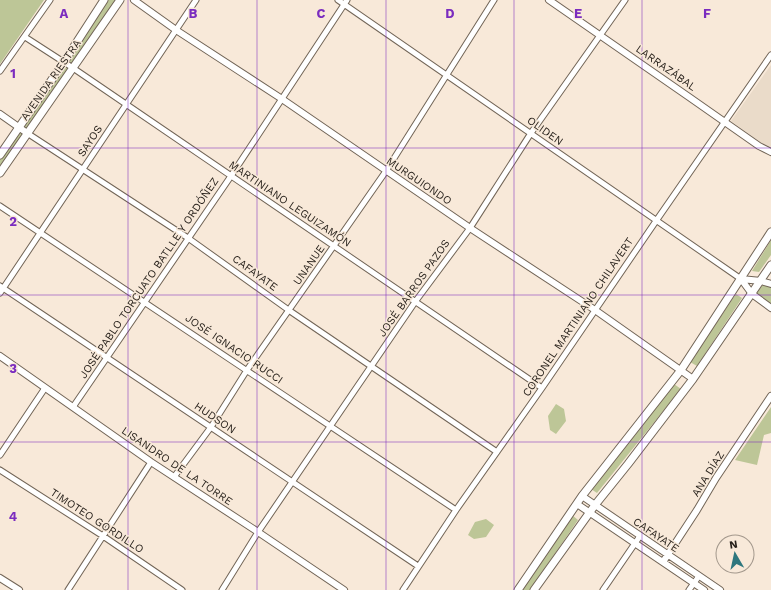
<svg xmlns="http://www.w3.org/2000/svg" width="771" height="590" font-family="'Work Sans',sans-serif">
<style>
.education{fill:#eadbc9}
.green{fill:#bdc697}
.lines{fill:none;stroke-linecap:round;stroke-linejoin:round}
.minor-casing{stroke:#726557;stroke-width:7}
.tertiary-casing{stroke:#726557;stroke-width:8}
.secondary-casing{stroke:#726557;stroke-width:9}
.minor{stroke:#fff;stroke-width:5}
.tertiary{stroke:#fff;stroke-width:6}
.secondary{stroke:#fff;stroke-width:7}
.grid{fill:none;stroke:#7b2cbf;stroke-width:1;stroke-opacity:0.55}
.labels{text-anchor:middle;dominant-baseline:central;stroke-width:3;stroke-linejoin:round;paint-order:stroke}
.street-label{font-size:11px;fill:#241e18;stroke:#f8e9d9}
.grid-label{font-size:13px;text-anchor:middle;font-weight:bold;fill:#7b2cbf;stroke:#f8e9d9;stroke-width:3;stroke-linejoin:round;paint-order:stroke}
</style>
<rect width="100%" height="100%" fill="#f8e9d9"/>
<!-- education -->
<path class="education" d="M771,65V147L763,144L731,121Z"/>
<!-- green -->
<path class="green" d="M0,0H44L0,64Z
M104,0H120L0,173V155Z
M771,240V255L759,272L752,271Z
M763,285L771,286V305L758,296L757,292Z
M736,294L742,298L697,366L690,362Z
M674,384L681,389L597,493L591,489Z
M556,404L564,409L566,421L556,434L550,430L548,416Z
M771,407V433L764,435L757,465L735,460Z
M572,515L578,520L530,590H521Z
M486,519L494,525L486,537L474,539L468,535L475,522Z"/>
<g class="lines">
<defs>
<path id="minor" d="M338,0L741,279
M25,37L73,68L542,388
M0,71L50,0
M27,133L188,238L290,311L497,452
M0,206L456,510
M0,286L418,566
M0,293L196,0
M73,407L231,176L347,0
M0,455L45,388
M0,470L103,536L182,590
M174,477L211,427L247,370L386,171L494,0
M68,590L151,462
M222,590L258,532L415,302L470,228L531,133L625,0
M403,590L456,510L542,388L656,221L771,55
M603,590L640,536
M689,590L699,576"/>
<path id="tertiary" d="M134,0L176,30L282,99L470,228L595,310L693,379
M549,0L689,97L759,146L771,152
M0,114L27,133
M741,279L752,294L771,308
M741,279L761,281L771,284
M0,356L151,462L258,532L344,590
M582,496L720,590
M577,504L704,590
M663,562L697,510L716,478L771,396
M0,578L19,590"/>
<path id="secondary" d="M0,155L64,62L104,0
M0,173L120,0
M518,590L582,496L681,370L771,232
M534,590L595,505L628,464L693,379L771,265"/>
</defs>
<!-- minor casing -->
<use href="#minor" class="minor-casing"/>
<!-- tertiary casing -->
<use href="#tertiary" class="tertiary-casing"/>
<!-- secondary casing -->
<use href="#secondary" class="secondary-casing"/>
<!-- minor -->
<use href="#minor" class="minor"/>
<!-- tertiary -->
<use href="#tertiary" class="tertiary"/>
<!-- secondary -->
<use href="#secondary" class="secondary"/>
</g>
<!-- grid -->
<path class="grid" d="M128,0V590M257,0V590M386,0V590M514,0V590M642,0V590M0,148H771M0,295H771M0,442H771"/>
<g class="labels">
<!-- street labels -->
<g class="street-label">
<text transform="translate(666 68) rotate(35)">LARRAZÁBAL</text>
<text transform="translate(51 80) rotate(-55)">AVENIDA RIESTRA</text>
<text transform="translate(545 131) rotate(35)">OLIDEN</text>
<text transform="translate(90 141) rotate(-56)">SAYOS</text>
<text transform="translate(419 181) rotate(34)">MURGUIONDO</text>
<text transform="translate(290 204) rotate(34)">MARTINIANO LEGUIZAMÓN</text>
<text transform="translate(309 265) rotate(-55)">UNANUE</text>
<text transform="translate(255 273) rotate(36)">CAFAYATE</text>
<text transform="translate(149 278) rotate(-56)">JOSÉ PABLO TORCUATO BATLLE Y ORDÓÑEZ</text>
<text transform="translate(414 288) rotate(-55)">JOSÉ BARROS PAZOS</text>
<text transform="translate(578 317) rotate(-56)">CORONEL MARTINIANO CHILAVERT</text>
<text transform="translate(234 349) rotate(34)">JOSÉ IGNACIO RUCCI</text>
<text transform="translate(215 418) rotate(34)">HUDSON</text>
<text transform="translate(177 466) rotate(34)">LISANDRO DE LA TORRE</text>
<text transform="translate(708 474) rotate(-58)">ANA DÍAZ</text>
<text transform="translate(97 521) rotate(33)">TIMOTEO GORDILLO</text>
<text transform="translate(656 535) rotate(34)">CAFAYATE</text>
</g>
</g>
<g class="grid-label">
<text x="64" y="18">A</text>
<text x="193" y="18">B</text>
<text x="321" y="18">C</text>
<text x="450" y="18">D</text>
<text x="578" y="18">E</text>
<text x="707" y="18">F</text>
<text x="13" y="78">1</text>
<text x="13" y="226">2</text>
<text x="13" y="373">3</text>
<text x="13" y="521">4</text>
</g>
<!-- north arrow -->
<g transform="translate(735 554) rotate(351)"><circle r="19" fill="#f8e9d9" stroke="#a3988c"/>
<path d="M0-3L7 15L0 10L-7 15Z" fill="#2e777e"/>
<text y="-6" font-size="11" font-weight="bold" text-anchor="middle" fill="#241e18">N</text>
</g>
</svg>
